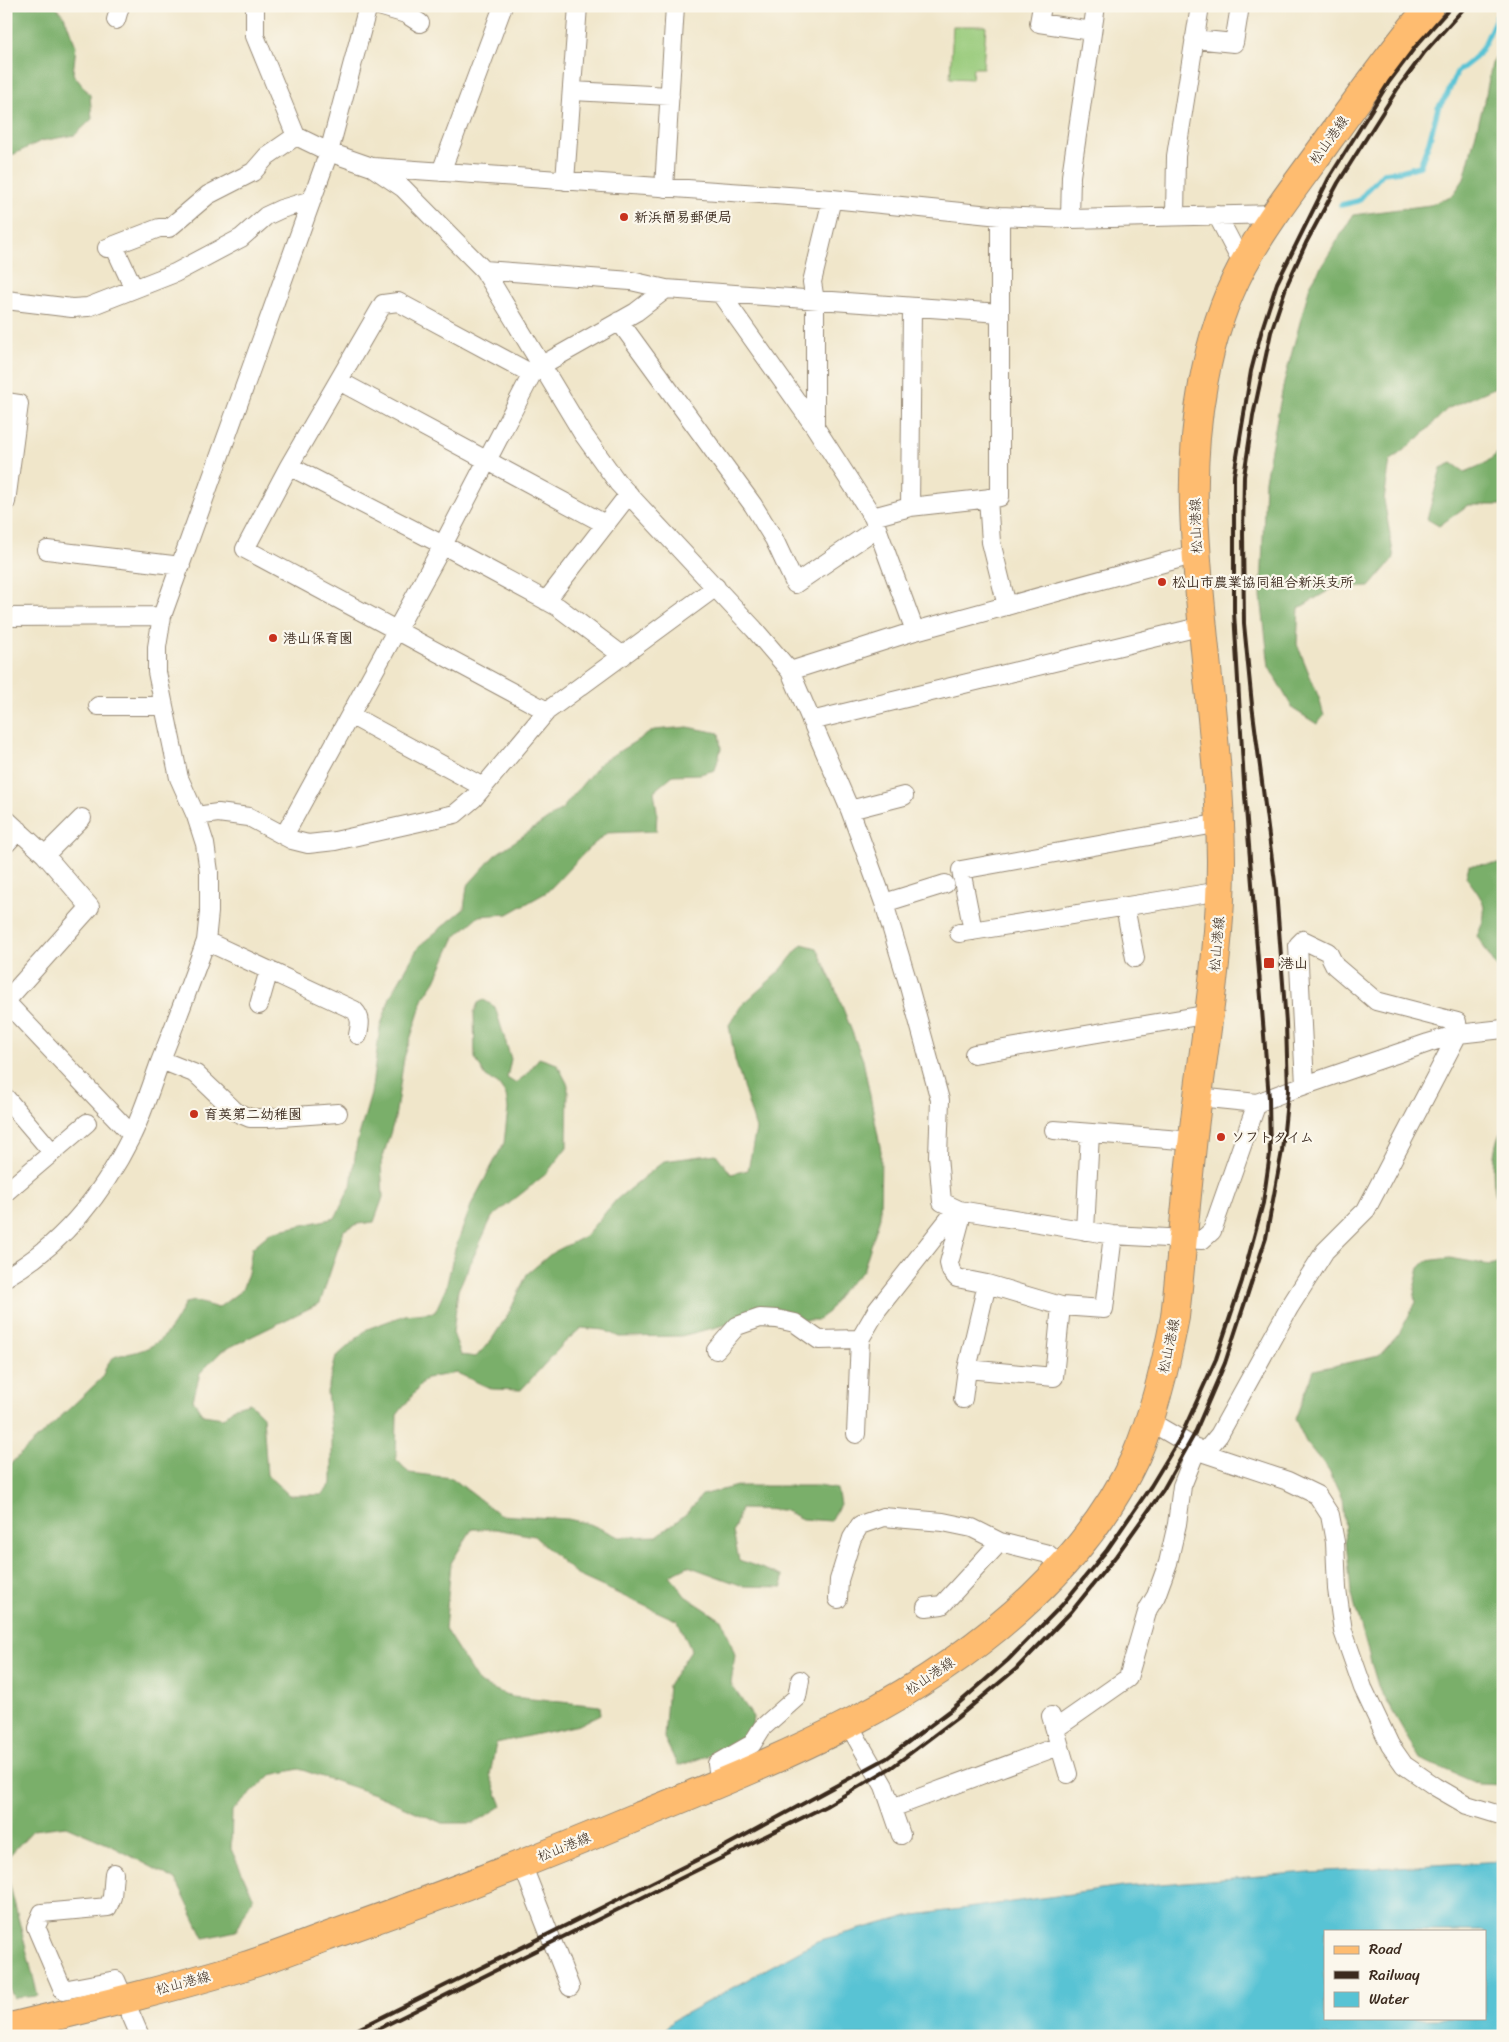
<svg xmlns="http://www.w3.org/2000/svg" width="1509" height="2042" font-family="Sriracha,'Klee One',sans-serif">
<style>
.green{fill:#99cb7b;stroke:#6a7a4c}
.forest{fill:#7aaf6b;stroke:#5a6c44}
.water{fill:#58c3d4;stroke:#4a7679;fill-rule:evenodd}
.lines{fill:none;stroke-linecap:round;stroke-linejoin:round}
.stream{stroke:#58c3d4;stroke-width:5.5}
.street-casing{stroke:#968874;stroke-width:20}
.primary-casing{stroke:#968874;stroke-width:30}
.street{stroke:#fff;stroke-width:18}
.primary{stroke:#febc70;stroke-width:28}
.rail{stroke:#3b2a1e;stroke-width:4}
.poi-dot{fill:#c8321e;stroke:#fbf7ec;stroke-width:2}
.labels{text-anchor:middle;dominant-baseline:central;stroke-width:4.5;stroke-linejoin:round;paint-order:stroke}
.street-label{font-size:14px;fill:#3b2a1e;stroke:#fbf7ec}
.poi-label{font-size:14px;font-weight:bold;fill:#3b2a1e;stroke:#fbf7ec;text-anchor:start}
</style>
<rect width="100%" height="100%" fill="#fbf7ec"/>
<filter id="ink" filterUnits="userSpaceOnUse"><feTurbulence type="fractalNoise" baseFrequency=".02" numOctaves="2"/><feDisplacementMap in="SourceGraphic" scale="10" xChannelSelector="R" yChannelSelector="G"/><feConvolveMatrix kernelMatrix="1 2 1 2 8 2 1 2 1" color-interpolation-filters="sRGB"/></filter>
<filter id="wash" filterUnits="userSpaceOnUse"><feTurbulence type="fractalNoise" baseFrequency=".0096" numOctaves="4" result="noise"/><feDisplacementMap in="SourceGraphic" scale="20" xChannelSelector="R" yChannelSelector="G"/><feGaussianBlur stdDeviation="1.12" result="paint"/><feColorMatrix in="noise" values="0 0 0 0 0 0 0 0 0 0 0 0 0 0 0 0 0 1.4 0 .05"/><feComposite in="paint" operator="in"/></filter>
<g filter="url(#wash)">
<rect width="100%" height="100%" fill="#f0e6ca"/>
<!-- green -->
<path class="green" d="M953,26H986L983,68H973L972,79L950,78Z"/>
<!-- forest -->
<path class="forest" d="M6,6H55L64,16L76,46L73,74L90,95L92,119L75,135L41,141L6,158Z
M1503,44V384L1447,409L1420,437L1390,461L1384,500L1394,558L1369,587L1333,588L1299,608L1297,644L1319,698L1324,716L1317,724L1293,709L1269,667L1261,596L1265,480L1284,382L1310,285L1353,215L1430,205L1453,195L1464,179L1486,94L1492,63Z
M1503,449V505H1468L1439,526L1427,519L1441,468L1452,463L1465,472L1484,464Z
M688,727L719,733L721,749L715,770L700,774L673,775L654,791L657,812L656,831L607,833L588,849L547,892L508,914L479,916L455,937L435,981L424,997L404,1058L395,1118L381,1163L383,1197L374,1222L358,1224L344,1230L320,1303L222,1351L200,1373L193,1400L203,1415L223,1418L235,1407L250,1403L263,1416L267,1475L289,1495H322L332,1483V1439L327,1392L336,1357L367,1329L405,1315L435,1312L446,1288L455,1249L472,1203L504,1143L508,1109L506,1095L498,1084L486,1077L475,1058L474,1013L478,1003L484,1000L495,1007L511,1059L507,1078L515,1083L526,1075L539,1058L557,1064L568,1085L567,1147L546,1174L492,1217L458,1290L453,1333L461,1355L476,1357L492,1339L510,1311L527,1274L552,1253L585,1236L617,1199L664,1161L716,1154L731,1174L748,1170L756,1129L735,1060L729,1025L741,1006L779,972L802,944L817,948L837,993L863,1060L881,1151L880,1217L863,1271L842,1290L828,1312L817,1320H753L729,1324L681,1336L619,1337L604,1330L581,1328L564,1343L521,1390L492,1389L457,1373L426,1378L397,1415L396,1459L409,1473L452,1478L500,1515L568,1519L590,1524L619,1537L657,1536L686,1514L702,1495L737,1486H818L837,1489L840,1504L831,1521L802,1519L783,1510L741,1509L733,1532L739,1560L782,1576L783,1587L743,1586L688,1566L670,1575L685,1596L723,1621L735,1655L731,1684L753,1717L750,1741L678,1766L664,1738L668,1685L691,1650L678,1621L577,1575L534,1536L496,1529H472L451,1563L445,1629L479,1683L512,1697L600,1706L601,1714L579,1725L496,1743L490,1775L502,1806L474,1823H442L374,1794L299,1769L271,1775L232,1811L231,1849L253,1897L236,1931L204,1938L176,1880L112,1846L66,1826L33,1830L6,1859V1468L102,1378C112,1348 117,1359 142,1350C164,1343 176,1322 185,1303L195,1301L218,1308L242,1290L248,1273L252,1248L271,1232L335,1218L351,1186L357,1142L371,1094L380,1028L390,997L419,946L464,909L467,886L495,855L562,809L600,763L654,730Z
M1499,864L1503,866V969L1497,968L1477,936C1491,907 1483,900 1466,877L1469,865Z
M1503,1127V1216C1491,1194 1489,1149 1503,1127Z
M1450,1258L1490,1265L1503,1261V1785L1479,1784L1420,1759L1378,1686L1351,1592L1342,1499L1329,1471L1306,1442L1295,1419L1314,1370L1379,1356L1399,1334L1416,1302L1414,1289L1419,1268L1426,1261Z
M6,1870L38,1996L14,1998L6,1983Z"/>
<!-- water -->
<path class="water" d="M1503,1861V2036H659L674,2020L817,1941L908,1916L1123,1887L1309,1872ZM1325,1931H1485V2018H1325Z"/>
<g class="lines">
<!-- stream -->
<path class="stream" d="M1341,205L1358,201L1383,173L1401,171L1420,166L1429,142L1438,108L1447,95L1457,72L1476,57L1485,43L1496,18L1503,9"/>
</g>
</g>
<g filter="url(#ink)">
<g class="lines">
<defs>
<path id="street" d="M255,6V36L296,136
M379,6L406,14L420,23
M1042,6L1039,23L1092,31
M116,20L120,6
M1194,39L1234,43L1240,6
M572,91L670,96
M373,167L832,199L1000,216L1070,219L1276,214
M441,172L503,6
M565,181L578,6
M664,188L675,6
M832,199L812,282L815,301V427L873,517L915,631
M1217,215L1243,265
M1175,216L1176,156L1200,6
M1070,219L1071,176L1096,6
M114,246L134,289
M107,248L159,228H169L208,195L253,172L267,156L296,136L329,152L372,167L403,188L484,270L583,434L618,483L754,629L790,671L850,810L884,903L908,983L940,1100L938,1156L942,1202L959,1210L1113,1235L1202,1240L1212,1231L1257,1103
M484,270L631,281L666,289L1000,313
M720,293L815,427
M6,300L72,308L88,307L175,273L241,238L266,216L281,209L312,200
M619,321L753,505L774,539L795,584L877,528
M532,374L398,302L383,304L289,466L245,549L547,711
M339,381L605,524
M6,402L19,404L6,502
M289,466L443,545L558,607L623,656
M988,498L991,542L1007,606
M910,507L912,307
M873,517L910,507L1000,497V216
M47,550L181,566
M546,601L629,494
M6,617L162,616
M790,671L915,631L1196,554
M98,706H164
M350,715L483,787
M811,721L1203,626
M850,810L904,796
M196,816L218,813L249,817L292,840L308,844L335,841L455,814L474,798L547,711L716,587
M6,819L45,855L90,907L6,1001
M284,836L443,545L532,374L542,365L636,312L666,289
M6,844L19,830
M45,855L82,818
M884,903L945,884
M1125,907L1135,958
M973,931L961,870L1221,823
M959,933L1221,891
M206,941L354,1010C362,1018 360,1025 358,1035
M6,1002L132,1135
M259,1005L269,970
M974,1054L1210,1014
M161,1060L196,1074L236,1112L250,1118H267L338,1113
M1198,1097L1257,1103L1288,1091L1428,1043L1458,1034L1503,1029
M6,1098L52,1152
M1054,1130L1193,1141
M6,1192L87,1123
M1085,1231L1090,1133
M6,1277C62,1245 103,1193 131,1137C143,1113 151,1087 160,1062C176,1022 191,982 206,941L209,912V872L205,844L196,816L179,778L164,706L157,672V647L162,616L329,152L368,6
M987,1284L1061,1306L1104,1309L1113,1235
M716,1350L737,1326L760,1318L777,1319L795,1323L819,1340L860,1339L877,1310L952,1215L959,1210L960,1222L949,1263L951,1271L957,1278L987,1284L967,1369L963,1399
M967,1369L1054,1377L1061,1306
M1149,1421L1204,1453L1288,1481L1317,1495L1330,1515L1335,1542L1337,1589L1343,1631L1363,1688L1390,1745L1404,1765L1436,1787L1467,1805L1503,1816
M856,1434L860,1339
M1204,1453L1219,1435L1289,1308L1325,1251L1366,1210L1458,1034L1457,1022L1376,1001L1335,966L1328,952L1303,940L1298,945L1305,1085
M838,1599L839,1580L852,1538L860,1525L883,1517L943,1522L972,1528L1000,1542L1048,1554L1061,1566
M926,1607L942,1605L1000,1542
M1051,1716L1068,1774
M849,1725L884,1786L901,1835
M1055,1729L1128,1678L1148,1609L1156,1596L1168,1563L1177,1524L1182,1486L1197,1448
M720,1783L717,1764L752,1744L762,1728L797,1697L800,1680
M892,1808L1059,1746
M522,1864L570,1987
M114,1873L112,1897L108,1907L42,1913L36,1927L63,1990L116,1980L140,2036"/>
<path id="primary" d="M6,2028C86,2009 166,1990 245,1966C277,1956 308,1943 340,1932C440,1897 539,1858 637,1817C779,1759 921,1703 1033,1596C1074,1557 1112,1508 1136,1456C1155,1412 1166,1364 1175,1317C1183,1244 1188,1170 1198,1096C1208,1018 1221,941 1221,861C1220,743 1198,626 1194,508C1192,427 1204,338 1243,265C1267,221 1300,180 1329,139C1362,94 1394,48 1430,6"/>
</defs>
<!-- street casing -->
<use href="#street" class="street-casing"/>
<!-- primary casing -->
<use href="#primary" class="primary-casing"/>
<!-- street -->
<use href="#street" class="street"/>
<!-- primary -->
<use href="#primary" class="primary"/>
<!-- rail -->
<path class="rail" d="M344,2036L727,1845L887,1758L951,1710L1008,1660L1062,1605L1107,1550L1151,1486L1180,1438L1216,1359L1242,1281L1263,1203L1270,1154L1269,1098L1244,783L1234,612V475L1251,371L1262,329L1277,283L1329,178L1389,82L1416,46L1452,6
M364,2036L826,1806L892,1767L957,1718L1016,1669L1071,1612L1116,1556L1163,1490L1194,1435L1225,1363L1266,1238L1282,1151L1288,1091L1286,1023L1276,890L1252,705L1244,624L1243,534L1244,476L1253,416L1271,332L1286,287L1306,243L1338,183L1398,88L1424,53L1466,6"/>
</g>
</g>
<!-- markers -->
<g class="poi-dot">
<circle cx="624" cy="217" r="5"/>
<circle cx="1162" cy="582" r="5"/>
<circle cx="273" cy="638" r="5"/>
<rect x="1263" y="957" width="12" height="12" rx="2.5"/>
<circle cx="194" cy="1114" r="5"/>
<circle cx="1221" cy="1137" r="5"/>
</g>
<g class="labels">
<!-- street labels -->
<g class="street-label">
<text transform="translate(1329 140) rotate(-54)">松山港線</text>
<text transform="translate(1196 526) rotate(-92)">松山港線</text>
<text transform="translate(1217 944) rotate(-85)">松山港線</text>
<text transform="translate(1169 1346) rotate(-78)">松山港線</text>
<text transform="translate(930 1676) rotate(-34)">松山港線</text>
<text transform="translate(564 1847) rotate(-22)">松山港線</text>
<text transform="translate(183 1983) rotate(-15)">松山港線</text>
</g>
<!-- poi labels -->
<g class="poi-label">
<text x="634" y="217">新浜簡易郵便局</text>
<text x="1172" y="582">松山市農業協同組合新浜支所</text>
<text x="283" y="638">港山保育園</text>
<text x="1280" y="963">港山</text>
<text x="204" y="1114">育英第二幼稚園</text>
<text x="1231" y="1137">ソフトタイム</text>
</g>
</g>
<!-- margin -->
<rect width="1509" height="2042" fill="none" stroke="#fbf7ec" stroke-width="25"/>
<!-- legend -->
<rect x="1324" y="1930" width="162" height="90" fill="#fbf7ec" stroke="#aea59a"/>
<rect x="1334" y="1946" width="25" height="8" fill="#febc70" stroke="#aea59a"/>
<text x="1369" y="1954" font-size="15" fill="#3b2a1e">Road</text>
<rect x="1334" y="1971" width="25" height="8" fill="#3b2a1e" stroke="#aea59a"/>
<text x="1369" y="1980" font-size="15" fill="#3b2a1e">Railway</text>
<rect x="1334" y="1992" width="25" height="15" fill="#58c3d4" stroke="#aea59a"/>
<text x="1369" y="2004" font-size="15" fill="#3b2a1e">Water</text>
</svg>
